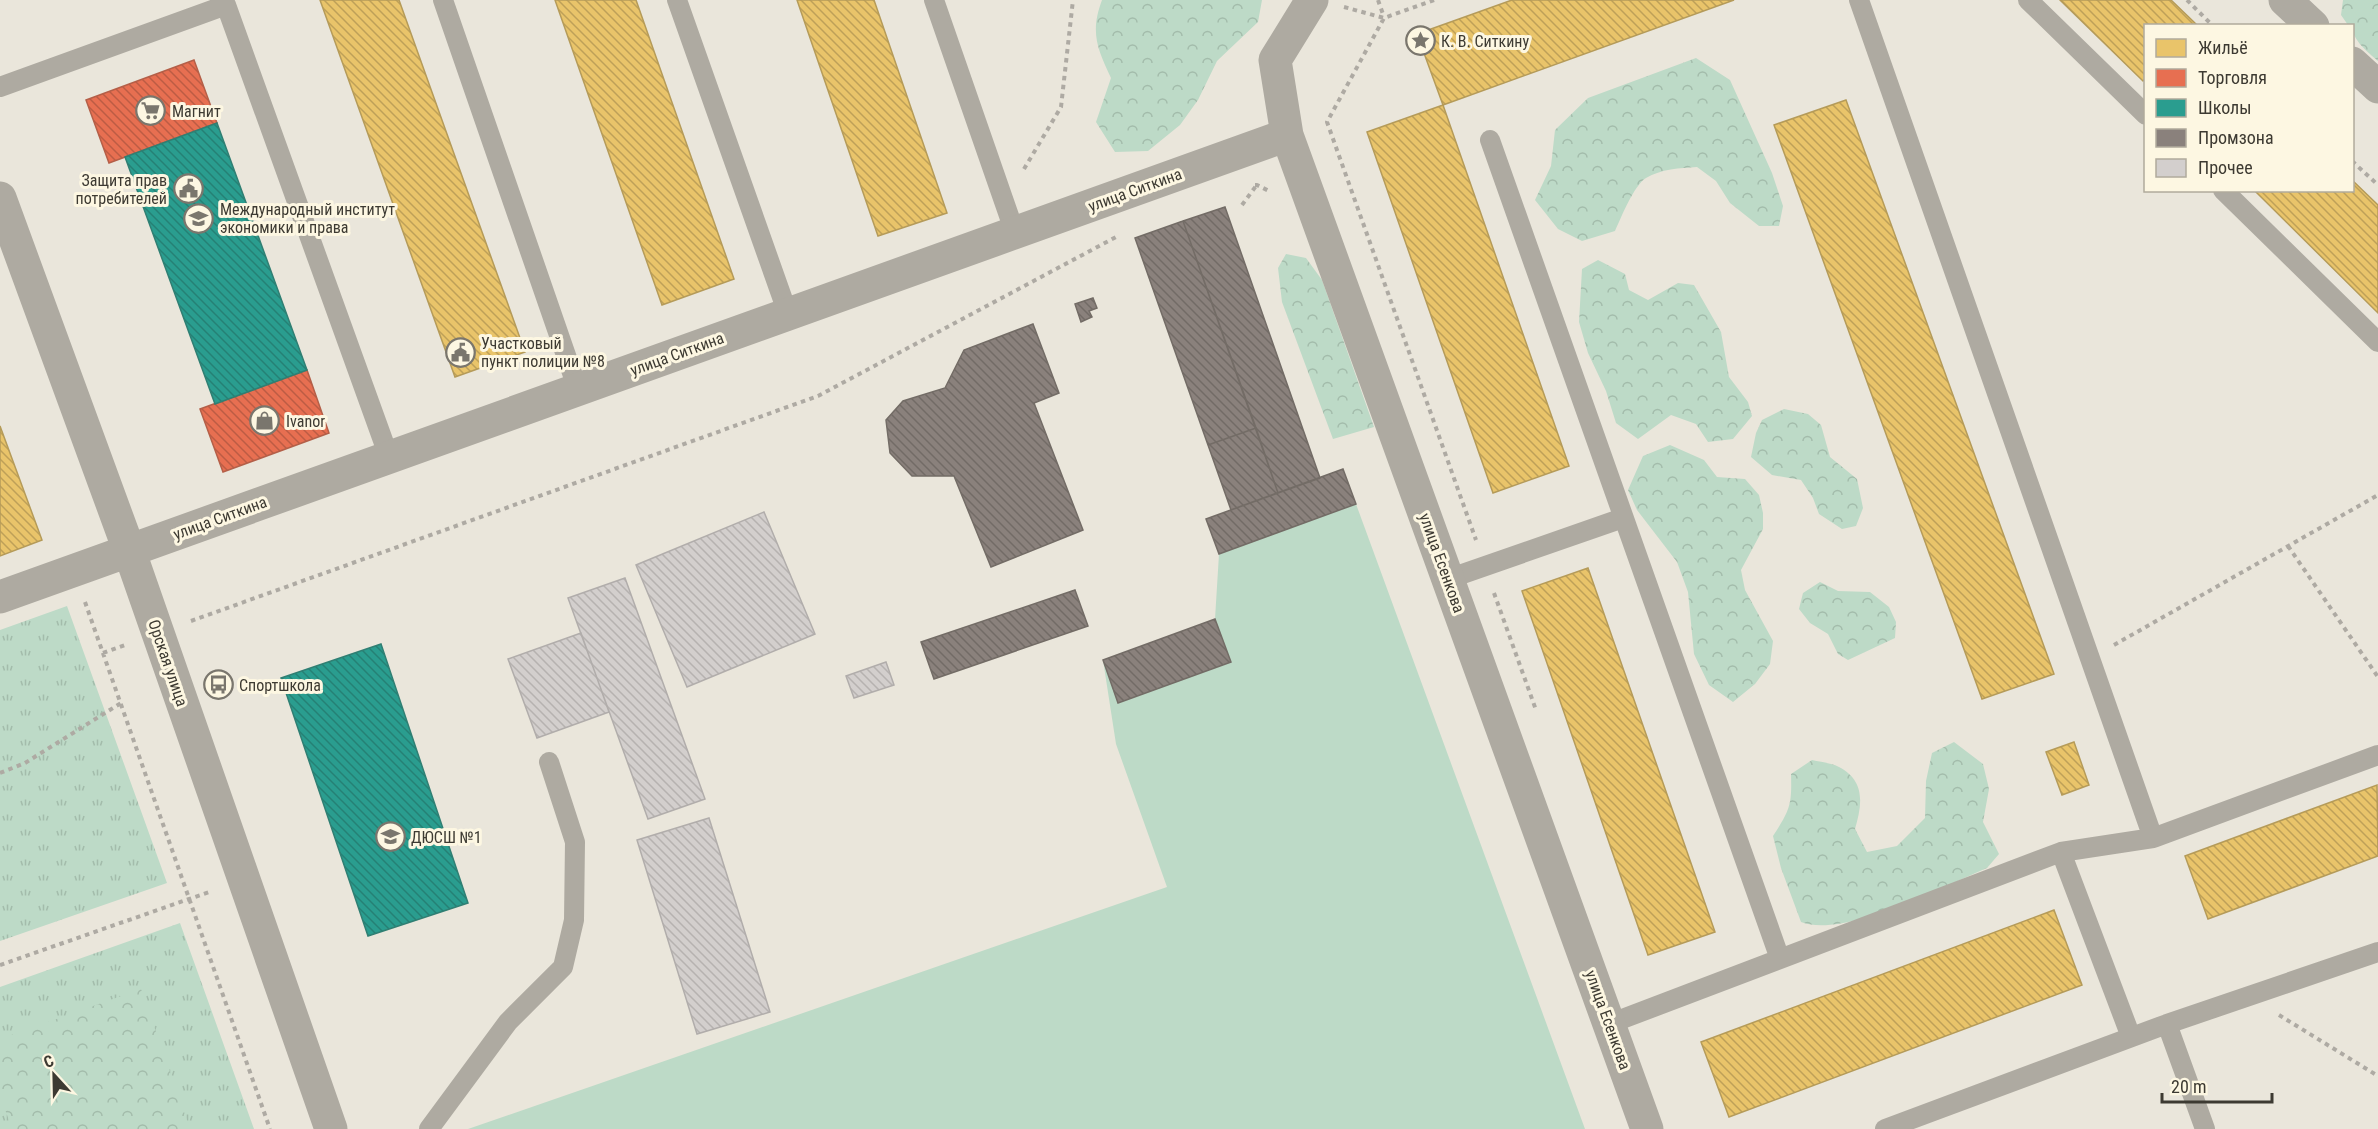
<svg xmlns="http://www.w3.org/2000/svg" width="2378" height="1129" font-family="'Roboto Condensed',sans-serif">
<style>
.grass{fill:url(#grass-tufts)}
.forest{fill:url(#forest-crowns)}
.pitch{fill:#bddac7}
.homes{fill:url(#homes-back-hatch);stroke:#b59b59;stroke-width:1.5}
.shops{fill:url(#shops-back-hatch);stroke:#b45f48;stroke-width:1.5}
.schools{fill:url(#schools-back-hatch);stroke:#307f73;stroke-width:1.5}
.industry{fill:url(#industry-back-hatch);stroke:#736c66;stroke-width:1.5}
.building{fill:url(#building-back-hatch);stroke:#b1adab;stroke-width:1.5}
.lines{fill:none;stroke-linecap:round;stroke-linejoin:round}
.path{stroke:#aeaaa3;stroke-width:4;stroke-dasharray:4.5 4.5;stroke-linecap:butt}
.service{stroke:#aeaaa1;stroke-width:20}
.minor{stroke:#aeaaa1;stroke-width:33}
.tertiary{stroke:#aeaaa1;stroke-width:33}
.labels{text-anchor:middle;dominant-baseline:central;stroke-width:6;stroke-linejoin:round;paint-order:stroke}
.poi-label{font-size:16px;fill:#3d3a32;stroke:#fdf7e2;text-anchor:start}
.street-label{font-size:16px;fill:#3d3a32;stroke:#fdf7e2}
</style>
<defs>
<pattern id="grass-tufts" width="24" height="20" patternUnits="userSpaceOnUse" patternTransform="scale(1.5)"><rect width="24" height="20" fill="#bddac7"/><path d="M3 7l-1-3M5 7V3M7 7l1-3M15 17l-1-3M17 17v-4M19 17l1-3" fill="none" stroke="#a3bcab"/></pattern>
<pattern id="forest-crowns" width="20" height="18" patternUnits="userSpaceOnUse" patternTransform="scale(1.5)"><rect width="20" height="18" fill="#bddac7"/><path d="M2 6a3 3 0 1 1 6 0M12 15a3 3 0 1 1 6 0" fill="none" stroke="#a3bcab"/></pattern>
<pattern id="homes-back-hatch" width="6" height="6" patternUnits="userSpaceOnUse" patternTransform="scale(1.5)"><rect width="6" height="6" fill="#e9c46a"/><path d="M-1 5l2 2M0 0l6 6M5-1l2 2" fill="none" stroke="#bea058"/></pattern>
<pattern id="shops-back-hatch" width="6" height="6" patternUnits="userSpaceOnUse" patternTransform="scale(1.5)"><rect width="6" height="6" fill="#e76f51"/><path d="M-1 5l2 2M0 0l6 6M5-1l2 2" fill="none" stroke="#bc5c44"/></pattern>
<pattern id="schools-back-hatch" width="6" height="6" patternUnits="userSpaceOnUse" patternTransform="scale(1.5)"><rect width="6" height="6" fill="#2a9d8f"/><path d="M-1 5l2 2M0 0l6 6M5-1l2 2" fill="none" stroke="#258175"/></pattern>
<pattern id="industry-back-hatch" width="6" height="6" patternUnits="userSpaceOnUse" patternTransform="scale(1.5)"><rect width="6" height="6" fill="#8a817c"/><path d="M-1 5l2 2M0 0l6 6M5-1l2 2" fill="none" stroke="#726b66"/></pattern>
<pattern id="building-back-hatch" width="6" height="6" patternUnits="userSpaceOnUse" patternTransform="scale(1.5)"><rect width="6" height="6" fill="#d3cfcd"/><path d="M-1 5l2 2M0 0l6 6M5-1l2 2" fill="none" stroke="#b6b2b0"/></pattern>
</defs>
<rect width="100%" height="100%" fill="#eae6db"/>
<!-- grass -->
<path class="grass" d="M67,606L167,883L0,941V630Z
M180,923L254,1129H0V987Z"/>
<!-- forest -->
<path class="forest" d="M1102,0H1262L1258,22L1217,61L1198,100L1180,125L1148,151L1115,152L1096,122L1111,78C1097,48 1090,32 1102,0Z
M2343,0H2378V61C2368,52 2352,40 2352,26L2348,25L2341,15Z
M1696,58L1730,80L1772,173L1783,206L1779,226H1759L1730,203L1716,181L1697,167C1680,168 1661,169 1646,178C1634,185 1621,218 1615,231L1582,241L1558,229L1535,200L1551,166L1555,130L1588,98Z
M1286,254L1306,258L1322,280L1374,427L1333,439L1282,302L1278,268Z
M1598,260L1625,274L1629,290L1648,300L1678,283L1694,285L1721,332L1729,377L1748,402L1752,416L1733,439L1708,442L1696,424L1671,415L1638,439L1616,423L1606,391L1588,353L1579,322L1582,269Z
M1784,409L1808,414L1821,425L1830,457L1857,479L1863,508L1856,526L1842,529L1819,514L1813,498L1801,480L1772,475L1751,457L1756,433L1762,420Z
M1670,445L1704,460L1717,477L1745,479L1759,495L1763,513V529L1741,570L1745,590L1773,641L1770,664L1755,684L1733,702L1709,685L1694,654L1688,592L1677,562L1637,510L1628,490L1643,456Z
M1820,582L1838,591L1870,592L1889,607L1896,622L1895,638L1848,660L1838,654L1828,634L1810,623L1799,609L1803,593Z
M1954,742L1983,764L1989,789L1983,822L1999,854L1987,868C1944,886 1844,939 1801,922L1781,868L1773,836C1790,810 1792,805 1791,774L1812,760C1820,762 1832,763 1839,767C1866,781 1862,805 1855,829L1867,852L1897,846L1925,818L1926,781L1932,753Z
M141,989L190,1129H12L0,1095V1039Z"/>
<!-- pitch -->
<path class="pitch" d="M1356,504L1585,1129H468L1167,887L1116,744L1103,660L1215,619L1219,554Z"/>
<!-- homes -->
<path class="homes" d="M320,0H399L525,352L455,377Z
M555,0H636L734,279L662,305Z
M797,0H874L947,213L878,236Z
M1512,0H1734L1443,105L1417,34Z
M2060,0H2171L2197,25L2146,26V78L2143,81Z
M1846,100L2054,674L1982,699L1774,125Z
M1443,105L1569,466L1493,493L1367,132Z
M2352,180L2378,205V313L2254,190H2352Z
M0,426L42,540L0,556Z
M1588,568L1715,932L1648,955L1522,591Z
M2074,742L2089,785L2062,795L2046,752Z
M2377,785L2378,856L2208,919L2185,856Z
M2054,910L2082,985L1729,1117L1701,1042Z"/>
<!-- shops -->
<path class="shops" d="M194,60L217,123L109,163L86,100Z
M307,370L329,433L223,472L200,409Z"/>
<!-- schools -->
<path class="schools" d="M217,123L307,370L215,404L125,157Z
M381,644L468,903L368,936L281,678Z"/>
<!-- industry -->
<path class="industry" d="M1225,207L1320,478L1278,493L1183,221Z
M1183,221L1256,428L1208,445L1135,238Z
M1093,298L1097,308L1089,311L1092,317L1081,322L1075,304Z
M1033,324L1059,393L1034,403L1083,530L991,567L954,476H912L890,453L886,420L903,401L945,388L964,350Z
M1256,428L1278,493L1231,510L1208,445Z
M1343,469L1356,504L1219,554L1206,519Z
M1075,590L1088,626L934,679L921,642Z
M1215,619L1231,662L1118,703L1103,660Z"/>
<!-- building -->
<path class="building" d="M764,512L815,634L687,687L636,565Z
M625,578L705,799L648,819L568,598Z
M581,633L609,712L537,738L508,659Z
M886,662L894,685L854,698L846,676Z
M709,818L770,1012L697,1034L637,840Z"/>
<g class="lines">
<!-- path -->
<path class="path" d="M1378,0L1384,17
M1434,0L1384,18L1327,122L1476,540
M2187,0L2213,26
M1344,7L1384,18
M2352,161L2378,185
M1024,169L1061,107L1073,0
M1255,185H1257L1269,191
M1242,205L1256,186
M2288,546L2378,677
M1494,593L1536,710
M85,602L270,1129
M191,621L818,396L1116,237
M2114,645L2378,495
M103,653L125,645
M0,773L25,763L121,703
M0,965L212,891
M2279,1015L2378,1076"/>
<!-- service -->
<path class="service" d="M443,0L578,390
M677,0L788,314
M934,0L1015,233
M1859,0L2153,838L2378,755
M2028,0L2146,115
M0,87L226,5L389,457
M1490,140L1780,959
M2223,190L2378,342
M1448,579L1623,518
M2061,852L2131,1037
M1609,1024L2061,852L2153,838
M2167,1024L2205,1129
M429,1129L508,1022L563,967L574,920L575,842L549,762
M1885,1129L2167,1024L2378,952"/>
<!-- minor -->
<path class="minor" d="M1312,0L1275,60L1287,135L1647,1129
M0,198L129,550L331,1129
M0,597L1287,135"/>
<!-- tertiary -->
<path class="tertiary" d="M2285,0L2313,26
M2352,63L2378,87"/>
</g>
<!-- icons -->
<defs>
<symbol id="sight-ring" viewBox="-11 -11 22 22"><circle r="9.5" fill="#fdf7e2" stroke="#7a766d" stroke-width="1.5"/><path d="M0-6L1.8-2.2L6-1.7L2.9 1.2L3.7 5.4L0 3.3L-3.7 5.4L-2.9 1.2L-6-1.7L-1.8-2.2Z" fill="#7a766d"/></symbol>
<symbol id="supermarket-ring" viewBox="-11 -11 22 22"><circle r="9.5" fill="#fdf7e2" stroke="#7a766d" stroke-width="1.5"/><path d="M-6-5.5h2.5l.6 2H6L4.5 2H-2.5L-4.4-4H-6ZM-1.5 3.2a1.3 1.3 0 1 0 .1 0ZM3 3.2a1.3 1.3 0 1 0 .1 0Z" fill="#7a766d"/></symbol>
<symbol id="civic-ring" viewBox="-11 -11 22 22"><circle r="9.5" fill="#fdf7e2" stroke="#7a766d" stroke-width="1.5"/><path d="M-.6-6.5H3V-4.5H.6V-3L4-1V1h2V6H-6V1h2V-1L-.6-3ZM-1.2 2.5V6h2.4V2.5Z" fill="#7a766d"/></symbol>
<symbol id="university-ring" viewBox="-11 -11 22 22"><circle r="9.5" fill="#fdf7e2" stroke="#7a766d" stroke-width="1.5"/><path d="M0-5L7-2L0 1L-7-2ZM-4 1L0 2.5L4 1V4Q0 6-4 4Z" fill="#7a766d"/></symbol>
<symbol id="shop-ring" viewBox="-11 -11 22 22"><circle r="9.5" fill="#fdf7e2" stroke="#7a766d" stroke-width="1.5"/><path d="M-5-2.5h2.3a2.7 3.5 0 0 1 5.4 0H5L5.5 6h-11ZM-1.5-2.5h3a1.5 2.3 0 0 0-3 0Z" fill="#7a766d"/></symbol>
<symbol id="bus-ring" viewBox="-11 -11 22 22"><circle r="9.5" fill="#fdf7e2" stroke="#7a766d" stroke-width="1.5"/><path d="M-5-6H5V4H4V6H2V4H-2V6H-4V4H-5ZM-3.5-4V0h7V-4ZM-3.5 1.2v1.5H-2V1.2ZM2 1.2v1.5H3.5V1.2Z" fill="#7a766d"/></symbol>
<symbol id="school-ring" viewBox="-11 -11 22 22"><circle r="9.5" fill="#fdf7e2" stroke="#7a766d" stroke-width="1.5"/><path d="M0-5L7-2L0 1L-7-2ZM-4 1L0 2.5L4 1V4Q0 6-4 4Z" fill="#7a766d"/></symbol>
</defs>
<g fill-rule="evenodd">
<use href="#sight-ring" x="1404" y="24" width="33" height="33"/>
<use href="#supermarket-ring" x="134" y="94" width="33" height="33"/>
<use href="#civic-ring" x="172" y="172" width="33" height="33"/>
<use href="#university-ring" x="182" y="202" width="33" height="33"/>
<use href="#civic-ring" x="444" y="336" width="33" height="33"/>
<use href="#shop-ring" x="248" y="404" width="33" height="33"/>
<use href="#bus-ring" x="202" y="668" width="33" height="33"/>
<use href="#school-ring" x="374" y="820" width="33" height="33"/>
</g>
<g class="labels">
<!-- poi labels -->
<g class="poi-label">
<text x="1441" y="41">К. В. Ситкину</text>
<text x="172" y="111">Магнит</text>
<text x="167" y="180" text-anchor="end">Защита прав<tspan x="167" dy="18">потребителей</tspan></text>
<text x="220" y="209">Международный институт<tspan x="220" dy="18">экономики и права</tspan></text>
<text x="481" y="343">Участковый<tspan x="481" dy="18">пункт полиции №8</tspan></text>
<text x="286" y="421">Ivanor</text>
<text x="239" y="685">Спортшкола</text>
<text x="411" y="837">ДЮСШ №1</text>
</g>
<!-- street labels -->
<g class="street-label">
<text transform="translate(1135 190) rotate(-20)">улица Ситкина</text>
<text transform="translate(677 354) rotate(-20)">улица Ситкина</text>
<text transform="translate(220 518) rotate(-20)">улица Ситкина</text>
<text transform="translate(1442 563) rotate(70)">улица Есенкова</text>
<text transform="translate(168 663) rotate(71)">Орская улица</text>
<text transform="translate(1608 1020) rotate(70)">улица Есенкова</text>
</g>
</g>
<!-- legend -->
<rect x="2144" y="24" width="210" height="168" fill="#fdf7e2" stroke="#b0ab9c" stroke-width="1.5"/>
<rect x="2156" y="39" width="30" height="18" fill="#e9c46a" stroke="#b0ab9c" stroke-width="1.5"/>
<text x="2198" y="54" font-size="18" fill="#3d3a32">Жильё</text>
<rect x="2156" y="69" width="30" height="18" fill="#e76f51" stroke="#b0ab9c" stroke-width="1.5"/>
<text x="2198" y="84" font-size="18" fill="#3d3a32">Торговля</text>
<rect x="2156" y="99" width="30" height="18" fill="#2a9d8f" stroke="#b0ab9c" stroke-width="1.5"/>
<text x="2198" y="114" font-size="18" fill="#3d3a32">Школы</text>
<rect x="2156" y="129" width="30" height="18" fill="#8a817c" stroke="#b0ab9c" stroke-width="1.5"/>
<text x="2198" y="144" font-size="18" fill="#3d3a32">Промзона</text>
<rect x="2156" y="159" width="30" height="18" fill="#d3cfcd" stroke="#b0ab9c" stroke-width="1.5"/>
<text x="2198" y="174" font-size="18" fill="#3d3a32">Прочее</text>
<!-- north arrow -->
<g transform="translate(54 1075) rotate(338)" stroke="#fdf7e2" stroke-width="4.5" paint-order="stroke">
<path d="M0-4.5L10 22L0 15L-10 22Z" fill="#3d3a32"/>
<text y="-9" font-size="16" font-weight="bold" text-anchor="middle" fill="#3d3a32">С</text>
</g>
<!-- scale -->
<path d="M2162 1093v9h110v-9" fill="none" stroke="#3d3a32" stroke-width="3"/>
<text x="2171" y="1093" font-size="18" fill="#3d3a32" stroke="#fdf7e2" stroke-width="4.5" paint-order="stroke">20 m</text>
</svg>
